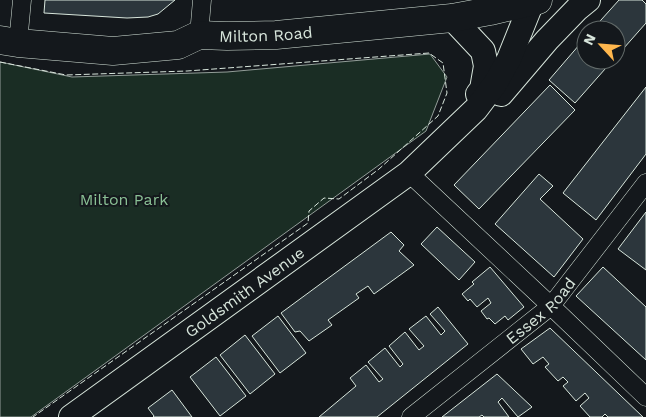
<svg xmlns="http://www.w3.org/2000/svg" width="646" height="417" font-family="'Work Sans',sans-serif">
<style>
.green{fill:#1a2d24;stroke:#939e99}
.building{fill:#2c363c;stroke:#d8e6dc}
.lines{fill:none;stroke-linecap:round;stroke-linejoin:round}
.minor-casing{stroke:#d8e6dc;stroke-width:19}
.secondary-casing{stroke:#d8e6dc;stroke-width:26}
.primary-casing{stroke:#d8e6dc;stroke-width:29}
.minor{stroke:#14181c;stroke-width:18}
.secondary{stroke:#14181c;stroke-width:24}
.primary{stroke:#14181c;stroke-width:28}
.fence{stroke:#d8e6dc;stroke-width:1;stroke-dasharray:6 2.5;stroke-linecap:butt}
.labels{text-anchor:middle;dominant-baseline:central;stroke-width:4;stroke-linejoin:round;paint-order:stroke}
.street-label{font-size:16px;fill:#d8e6dc;stroke:#14181c}
.park-label{font-size:16px;fill:#8ac095;stroke:#14181c}
</style>
<rect width="100%" height="100%" fill="#14181c"/>
<!-- green -->
<path class="green" d="M430,54L447,77L426,131L31,417H0V62L72,77L227,72Z"/>
<!-- building -->
<path class="building" d="M45,0H175L158,14L148,17L127,18L44,13Z
M619,0H642L646,4V23L616,57V30H592Z
M586,37V60H613L575,103L549,80Z
M550,85L575,110L479,209L454,185Z
M646,87V154L596,220L563,193Z
M539,174L553,186L540,199L583,239L554,277L495,224Z
M646,212V270L618,249Z
M437,227L475,262L459,280L421,244Z
M391,232L404,245L399,251L414,265L374,294L368,286L356,294L359,298L328,320L332,325L309,341L300,331L295,332L281,313Z
M490,267L524,307L508,320L505,316L495,324L489,318L487,319L481,311L491,303L488,298L477,307L470,299L468,301L462,294L474,284L472,282Z
M603,267L646,307V360L576,296Z
M438,307L468,344L377,417H319L356,386L350,378L366,365L379,382L383,379L368,362L385,348L400,367L403,364L389,346L405,332L419,350L424,346L409,329L426,316L441,335L445,331L430,314Z
M278,316L306,353L280,373L252,336Z
M550,328L643,417H608L605,414L602,417H590L580,406L589,398L585,393L576,401L563,386L568,382L563,377L558,381L545,367L549,364L543,357L533,364L521,349Z
M245,335L275,374L250,394L220,355Z
M216,357L246,396L220,416L190,377Z
M497,374L532,407L518,417L502,398L498,402L509,417H484L482,415L479,417H442Z
M172,390L192,417H153L154,416L148,408Z"/>
<g class="lines">
<defs>
<g id="minor">
<path d="M199,35L202,0"/>
<path d="M18,43L22,0"/>
<path d="M409,173L551,306L646,397"/>
<path id="s1" d="M411,417L551,306L646,183"/>
</g>
<g id="secondary">
<path d="M452,18L483,51L486,66L482,89L478,94"/>
<path d="M501,94L547,40L577,9L588,0"/>
<path id="s2" d="M71,417L409,173L476,109L495,84L509,59L532,2"/>
</g>
<g id="primary">
<path id="s3" d="M0,40L18,43L113,51L178,45L199,35L227,36L276,35L452,18L490,11L538,0"/>
</g>
</defs>
<!-- minor casing -->
<use href="#minor" class="minor-casing"/>
<!-- secondary casing -->
<use href="#secondary" class="secondary-casing"/>
<!-- primary casing -->
<use href="#primary" class="primary-casing"/>
<!-- minor -->
<use href="#minor" class="minor"/>
<!-- secondary -->
<use href="#secondary" class="secondary"/>
<!-- primary -->
<use href="#primary" class="primary"/>
<!-- fence -->
<path class="fence" d="M0,62L66,75L187,71L429,53L443,63L447,93L438,116L379,169L339,199L324,198L309,211L308,223L33,417"/>
</g>
<g class="labels">
<!-- street labels -->
<g class="street-label">
<text stroke="none"><textPath href="#s3" startOffset="269">Milton Road</textPath></text>
<text stroke="none"><textPath href="#s2" startOffset="214">Goldsmith Avenue</textPath></text>
<text stroke="none"><textPath href="#s1" startOffset="168">Essex Road</textPath></text>
</g>
<!-- park labels -->
<g class="park-label">
<text x="124" y="199">Milton Park</text>
</g>
</g>
<!-- north arrow -->
<g transform="translate(601 45) rotate(296)"><circle r="24" fill="#14181c" stroke="#626a69"/>
<path d="M0-4L9 19L0 12L-9 19Z" fill="#ffb74d"/>
<text y="-8" font-size="14" font-weight="bold" text-anchor="middle" fill="#d8e6dc">N</text>
</g>
</svg>
